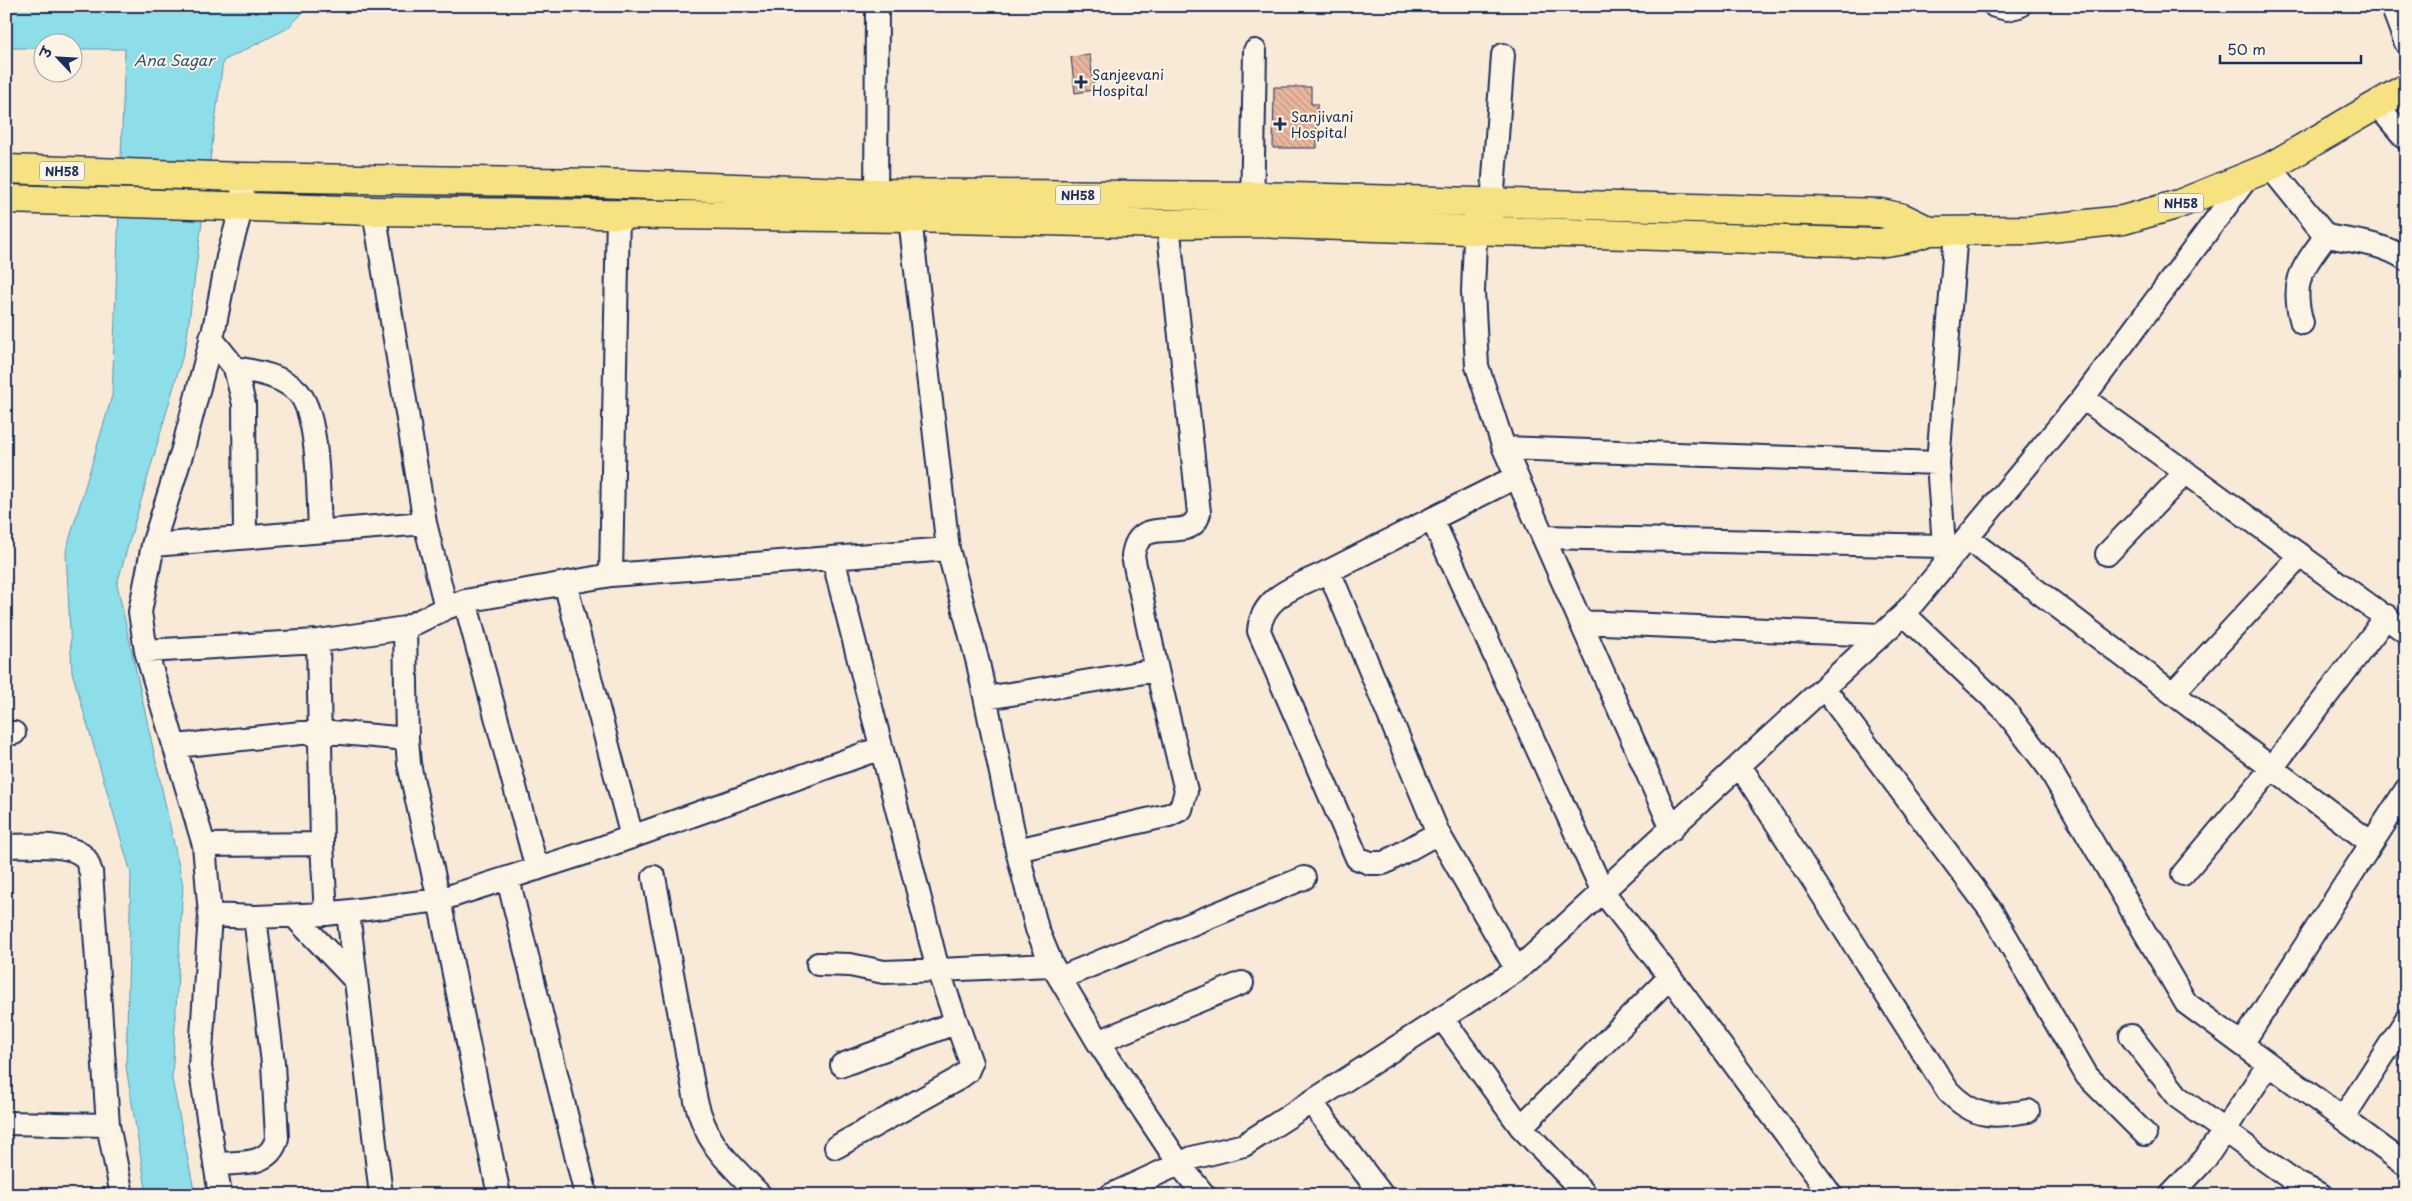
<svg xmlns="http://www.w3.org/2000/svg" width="2412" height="1201" font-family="'Playpen Sans','Playpen Sans Deva',sans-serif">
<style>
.water{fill:#8ddee8;stroke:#5f98b1}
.building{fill:url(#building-back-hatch);stroke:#1b2f5e}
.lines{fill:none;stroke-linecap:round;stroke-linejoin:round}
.minor-casing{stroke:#1b2f5e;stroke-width:26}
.highway-casing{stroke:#1b2f5e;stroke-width:31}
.minor{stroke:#fcf5e5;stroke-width:22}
.highway{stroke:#f7e281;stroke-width:28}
.poi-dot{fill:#1b2f5e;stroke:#fcf5e5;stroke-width:2}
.labels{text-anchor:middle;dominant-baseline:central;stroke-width:4;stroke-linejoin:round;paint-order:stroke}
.shield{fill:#fcf5e5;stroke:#5e6a86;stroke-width:1}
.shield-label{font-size:12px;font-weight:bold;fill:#1b2f5e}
.poi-label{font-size:14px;fill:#1b2f5e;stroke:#fcf5e5;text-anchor:start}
.water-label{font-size:15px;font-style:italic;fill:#32527a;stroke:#fcf5e5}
</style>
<defs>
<pattern id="building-back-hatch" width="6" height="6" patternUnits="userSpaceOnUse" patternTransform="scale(1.25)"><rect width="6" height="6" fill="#ebb79d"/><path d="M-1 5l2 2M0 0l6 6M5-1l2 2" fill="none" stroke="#be9583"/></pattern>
</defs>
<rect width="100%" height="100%" fill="#f9e9d7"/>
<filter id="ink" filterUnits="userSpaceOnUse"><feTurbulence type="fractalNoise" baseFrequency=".02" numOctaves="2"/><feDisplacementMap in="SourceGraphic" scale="10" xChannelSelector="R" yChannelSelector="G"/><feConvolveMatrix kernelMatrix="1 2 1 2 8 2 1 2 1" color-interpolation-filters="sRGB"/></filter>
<g filter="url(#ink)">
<!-- water -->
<path class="water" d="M6,6H309L288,28L223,61L186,344L117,584L183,885L172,1079L195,1195H147L126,1067L131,873L72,672L66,551L112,396L125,49H73L72,42H42V48H6Z"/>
<!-- building -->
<path class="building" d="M1090,55L1094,90L1075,93L1071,57Z
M1274,87H1311V104H1317V148H1273Z"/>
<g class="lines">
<defs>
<path id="minor" d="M1995,6L2007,9L2019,6
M2392,6L2406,43
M2378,106L2406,139
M2270,167L2326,236C2353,241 2382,243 2406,259
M908,201L948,549L978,663L1017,850L1037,929L1052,965L1098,1042L1180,1165L1204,1195
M876,210L877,6
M374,211L425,523L446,608L465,601L611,575L618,213
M1252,212L1255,51
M1476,213L1473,292L1477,366L1504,448
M1491,218L1503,55
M2302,323C2290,281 2302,269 2326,236
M211,338L235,368L244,404L245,537
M235,368C257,372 279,375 296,390C320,410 318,499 320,531
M2083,398L2406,632
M1938,463L1945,560
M1516,477L1432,519L1603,892L1670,977L1831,1195
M1432,519L1329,571L1438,833L1517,970
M1543,537L1944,546
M1967,538L2371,843
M153,545L425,523
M2107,554L2186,472
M833,558L938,970L1052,965
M1329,571C1300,586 1262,594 1259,631L1357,858L1370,863H1384L1438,833
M611,575L948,549
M565,583L632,837
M465,601L537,869
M1904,614L2004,709L2049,768L2186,1003L2406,1165
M1581,622L1881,635
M405,628L407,739
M318,641L322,844L326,914
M146,651L318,641L405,628L446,608
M1824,688L1991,911L2087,1076L2145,1134
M2173,693L2301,555
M986,698L1157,670L1133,556C1139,509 1191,548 1199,513L1168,224
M6,733H14
M176,746L320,731L407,739L409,764L439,900L499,1195
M1740,766L1948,1091C1975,1119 1992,1117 2028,1111
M1672,829L1504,448L1938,463L1956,231
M204,845L322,844
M6,846C26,846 73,842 85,858C88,862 89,868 91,872L108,1125L122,1195
M1017,850L1169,815L1181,809L1186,791L1157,670
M2183,874L2272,768L2387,616
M654,877L696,1101C708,1148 728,1161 760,1195
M508,879L586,1195
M348,912L381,1195
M210,915L255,917L326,914L439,900L595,850L881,748
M294,916L356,981
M818,964L850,965L884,972L938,970L971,1063L967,1072L956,1080L836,1147
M1060,978L1304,878
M1442,1018L1521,1127L1586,1195
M2131,1036L2179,1098L2297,1183L2321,1195
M1098,1042L1242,983
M2242,1044L2406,790
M842,1065L955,1023
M1311,1102L1382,1195
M2343,1118L2406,1020
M6,1123L108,1125
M1521,1127L1670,977
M215,1164C240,1162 270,1167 277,1138L273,1063L255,917
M220,1195L200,1066L210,915L204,845L146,651L140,612L153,545L183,449L214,329L228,257L242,206L243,177
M1111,1195L1192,1158L1244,1145L1517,970L1904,614L2083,398L2247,178
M2171,1195L2205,1159L2269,1064"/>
<path id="highway" d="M6,169L243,177L597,183L878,193L1252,196L1881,213L1903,218L1930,231
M6,199L374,211L909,218L1168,224L1252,223L1879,243L1905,239L1930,231L2032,230L2123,220L2179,204L2270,167L2406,88"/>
</defs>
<!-- minor casing -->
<use href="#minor" class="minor-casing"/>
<!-- highway casing -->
<use href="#highway" class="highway-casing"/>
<!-- minor -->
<use href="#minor" class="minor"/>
<!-- highway -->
<use href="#highway" class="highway"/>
</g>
</g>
<!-- markers -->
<g class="poi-dot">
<path d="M1078.5 74.5h5v5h5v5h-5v5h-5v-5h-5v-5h5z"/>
<path d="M1277.5 116.5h5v5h5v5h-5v5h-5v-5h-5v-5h5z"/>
</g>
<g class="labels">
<!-- shield labels -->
<g class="shield">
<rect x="39.5" y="161.5" width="45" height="19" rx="4"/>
<rect x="1055.5" y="185.5" width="45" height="19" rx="4"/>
<rect x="2158.5" y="193.5" width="45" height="19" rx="4"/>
</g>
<g class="shield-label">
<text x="62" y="171">NH58</text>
<text x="1078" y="195">NH58</text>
<text x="2181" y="203">NH58</text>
</g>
<!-- poi labels -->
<g class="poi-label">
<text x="1092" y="74">Sanjeevani<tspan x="1092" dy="16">Hospital</tspan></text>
<text x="1291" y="116">Sanjivani<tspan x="1291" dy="16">Hospital</tspan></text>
</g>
<!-- water labels -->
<g class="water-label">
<text x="174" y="59">Ana Sagar</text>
</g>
</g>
<!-- margin -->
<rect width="2412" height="1201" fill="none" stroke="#fcf5e5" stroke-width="25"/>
<rect x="12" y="12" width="2387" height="1176" fill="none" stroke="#1b2f5e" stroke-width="2" filter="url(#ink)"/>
<!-- north arrow -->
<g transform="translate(58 58) rotate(295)"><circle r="24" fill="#fcf5e5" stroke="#a2a6af"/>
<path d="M0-4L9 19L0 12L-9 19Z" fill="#1b2f5e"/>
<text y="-8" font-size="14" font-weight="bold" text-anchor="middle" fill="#1b2f5e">उ</text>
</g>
<!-- scale -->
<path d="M2220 55v8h141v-8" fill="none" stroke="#1b2f5e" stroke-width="2.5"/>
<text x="2227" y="55" font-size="15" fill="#1b2f5e" stroke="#fcf5e5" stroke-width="4" paint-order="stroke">50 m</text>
</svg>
